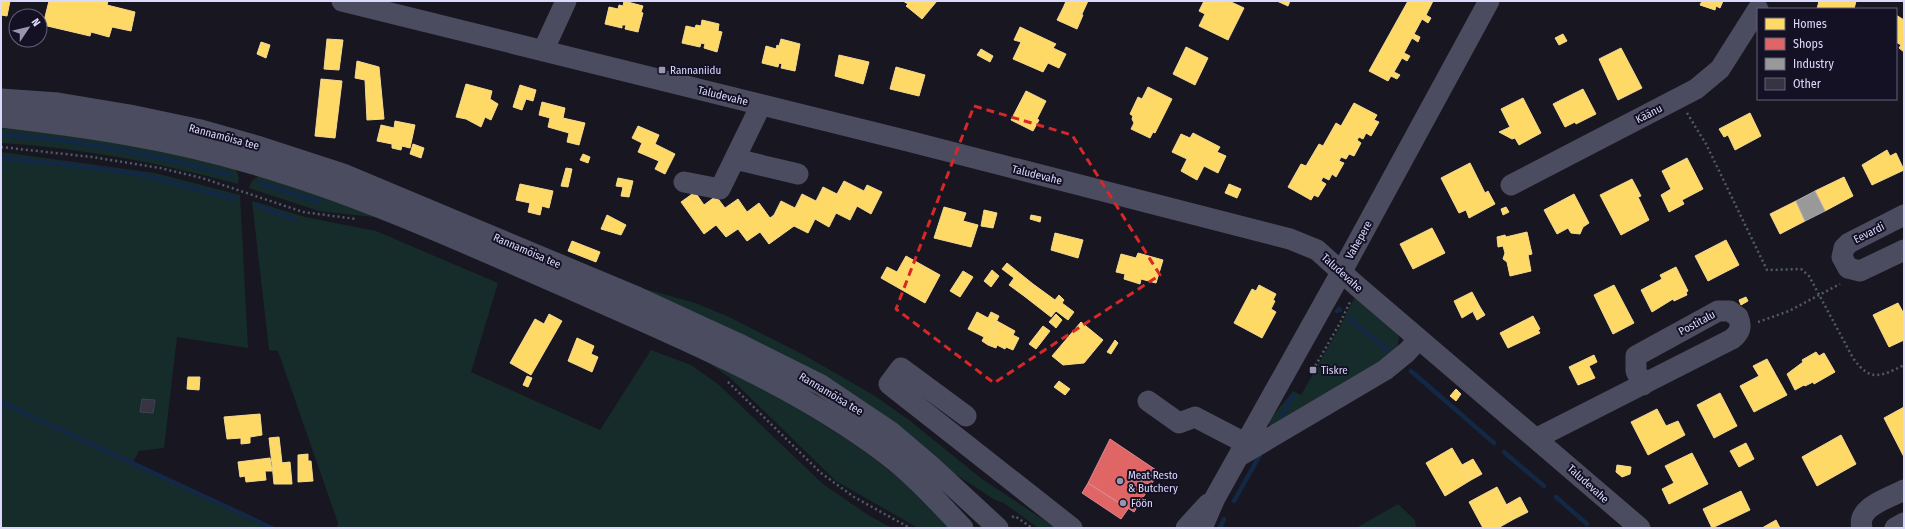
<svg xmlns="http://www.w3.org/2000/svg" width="1905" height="529" font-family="'Fira Sans Condensed',sans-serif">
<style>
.green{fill:#152c2b}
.homes{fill:#ffd966;stroke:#f4d993}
.shops{fill:#e06666;stroke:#de8893}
.industry{fill:#999;stroke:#adacb7}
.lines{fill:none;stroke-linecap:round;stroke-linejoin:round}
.stream{stroke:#132844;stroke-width:4.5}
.building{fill:#363443;stroke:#444153}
.path{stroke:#4e5c67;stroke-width:2.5;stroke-dasharray:2 3;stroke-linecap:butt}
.minor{stroke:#4c4c60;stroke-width:21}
.marked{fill:none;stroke:#d62828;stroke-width:3;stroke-dasharray:8 5;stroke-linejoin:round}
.poi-dot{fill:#9795af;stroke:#141125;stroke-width:1.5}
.labels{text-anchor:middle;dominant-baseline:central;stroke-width:4;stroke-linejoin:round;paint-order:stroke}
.poi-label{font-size:11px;fill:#dbd9fc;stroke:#141125;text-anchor:start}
.street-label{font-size:11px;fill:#dbd9fc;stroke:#141125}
</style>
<rect width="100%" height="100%" fill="#181620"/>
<!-- green -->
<path class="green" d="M1,128C76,132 163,148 235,169C239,174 239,178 238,184C160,163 82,148 1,143Z
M1,152L155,173L240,195L248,348L177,337L164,448L139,451L132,464L272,528H1Z
M262,175L373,216V217L319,211L249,188C251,180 254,178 262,175Z
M252,201L305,217L376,231L498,283L471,372L600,430L651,350L691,365L719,385L823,484L868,515L892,528H337L338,523L278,351L269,350Z
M638,287L695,303L727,316L804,355L875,396L909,420L982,479L1056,528H1038L1004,503L995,500L952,472L810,370L710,319Z
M1354,298L1364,300L1395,326L1399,337L1396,354L1272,430L1268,422L1293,391L1301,395L1341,325Z
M708,360C798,408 882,452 951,528H918L836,481L729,377L707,362Z
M1398,504L1415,520L1416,528H1356Z"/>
<!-- homes -->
<path class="homes" d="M1,1H10L7,16L1,15Z
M49,1H108L107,5L135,12L131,31L112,27L109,37L91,32L90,36L43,25Z
M624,1L643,6L641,12L643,13L638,32L625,29L626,25H622V28L605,24L609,7L618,9L619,5L623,6Z
M903,1H937L922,19L906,6L908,4Z
M1066,1H1088L1082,14L1064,6Z
M1204,1H1229L1244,8L1228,40L1199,26L1205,14L1199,11Z
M1277,1H1290L1288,6Z
M1408,1H1433L1426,15L1431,18L1428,23L1422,19L1414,34L1420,37L1418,42L1412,38L1404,53L1410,56L1407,61L1402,58L1394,72L1400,75L1397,79L1391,76L1388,81L1369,71Z
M1702,1H1701H1723L1720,8L1716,6L1715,10L1700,5Z
M1819,1H1856L1854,9H1817Z
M1064,6L1083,15L1077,29L1057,20Z
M1896,15L1904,20V52L1899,48L1901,45L1896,42Z
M702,20L719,24L718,31L722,32L717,52L704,48L705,44L701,43L700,47L682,43L686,26L695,28L696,25L701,26Z
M1020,27L1056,44L1053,48L1066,54L1059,68L1048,63L1043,72L1013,59L1021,42L1014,40Z
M1563,34L1567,41L1559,45L1555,38Z
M327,39L343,40L339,70L324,69Z
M781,39L800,44L795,71L781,68L782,64L779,63L778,67L762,63L766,46L776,49L777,45L779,46Z
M261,42L270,45L266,58L257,54Z
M1186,47L1208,58L1195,85L1173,74Z
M1621,48L1642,88L1618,100L1599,59Z
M981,49L993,56L990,62L977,55Z
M839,55L869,62L863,84L835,76Z
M357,61L379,67L384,119L367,120L365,80L355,78Z
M896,67L925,75L919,96L890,89Z
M321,79L342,81L335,138L315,136Z
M466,84L492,91L490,99L498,104L491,120L485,117L481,127L466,119L456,117Z
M520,85L536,90L533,101L526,99L522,110L513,107Z
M1148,87L1172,99L1155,133L1153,132L1150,138L1131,129L1134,123L1132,119L1133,116L1130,114L1138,97L1142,99Z
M1583,89L1596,114L1576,124L1575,122L1565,127L1553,104Z
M1026,91L1046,101L1037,119L1039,120L1033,131L1011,120Z
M1523,98L1541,133L1519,145L1515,138L1512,139L1499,132L1510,127L1501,109Z
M542,102L565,108L563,118L585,123L579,145L567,142L569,133L548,127L550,118L539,115Z
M1354,103L1377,115L1374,120L1379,122L1371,136L1366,133L1363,139L1359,137L1357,140L1361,143L1354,156L1349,154L1346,159L1341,157L1339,161L1344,163L1336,177L1332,174L1329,180L1323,177L1321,181L1326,184L1318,197L1314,195L1311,200L1288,187L1301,164L1306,166L1319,144L1323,146L1336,123L1341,126Z
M1750,113L1761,136L1735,150L1728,135L1724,137L1719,129Z
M395,121L415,125L410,148L402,146L401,150L392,148V144L377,141L381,125L394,128Z
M638,126L659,135L655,144L675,154L665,174L655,169L659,161L638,152L642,143L632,138Z
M1193,133L1220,147L1217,152L1226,156L1218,173L1204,166L1197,180L1181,171L1187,159L1172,152L1181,134L1190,138Z
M413,144L424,148L421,158L410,154Z
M1887,150L1890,156L1896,153L1904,170L1872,185L1862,165Z
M583,154L590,157L588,163L580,160Z
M1687,158L1703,189L1682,200L1684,204L1669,212L1661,195L1671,189L1662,171Z
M1470,163L1485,193L1488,191L1495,204L1469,218L1466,210L1459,213L1441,178Z
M566,168L572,169L568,187L561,186Z
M1844,177L1853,196L1825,211L1815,191Z
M618,178L633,181L629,197L621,196L623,187L616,186Z
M1632,179L1641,196L1638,197L1649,220L1621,235L1600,195Z
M844,181L864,191L867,185L882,192L871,214L857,206L850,220L836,213L829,227L815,219L808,233L794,226L769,244L760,232L747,241L738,229L726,237L716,225L704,234L681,202L695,192L704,205L716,196L725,208L738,199L747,212L759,203L770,218L774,215L781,201L795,208L802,194L816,201L823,187L837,194Z
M520,184L553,191L549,208L542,206L540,215L528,212L530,203L516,200Z
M1229,184L1241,189L1237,198L1225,193Z
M1574,194L1589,223L1583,227L1580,234L1571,233L1568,228L1557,234L1544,210Z
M1796,201L1805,221L1780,234L1770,214Z
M944,207L966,213L963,221L978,225L971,247L934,238Z
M1506,207L1509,212L1503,215L1501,209Z
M984,210L997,213L993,228L981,226Z
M607,215L626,225L621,235L601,229Z
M1031,215L1041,217L1040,222L1030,219Z
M1432,228L1445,253L1413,269L1400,244Z
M1527,232L1532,254L1528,255L1531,271L1510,276L1507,262L1503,259L1505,253L1503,246L1498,247L1497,237L1505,235L1506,237Z
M1055,233L1083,240L1078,258L1051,250Z
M1726,240L1739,265L1708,281L1695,256Z
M572,241L600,252L596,262L568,251Z
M1138,253L1163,260L1156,283L1141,279L1140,284L1124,279L1125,274L1116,272L1121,254L1136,258Z
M906,256L940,275L925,303L881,278L887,267L897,272Z
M1007,263L1033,284L1024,296L1009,285L1014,278L1002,269Z
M1676,267L1688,291L1686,292L1687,295L1674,301L1673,299L1652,312L1641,290L1662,279L1660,275Z
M992,270L999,276L991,287L984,281Z
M963,271L973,277L960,297L950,291Z
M1033,284L1055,300L1059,295L1064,300L1062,303L1074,312L1068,320L1056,311L1051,317L1024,296Z
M1259,285L1276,294L1273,300L1275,301L1271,309L1276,312L1262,338L1234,323L1252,289L1256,291Z
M1614,285L1634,323L1613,334L1594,295Z
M1472,292L1480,307L1462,318L1454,301Z
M1746,297L1748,301L1741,305L1739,300Z
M1898,303L1904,314V340L1889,347L1873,315Z
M1480,307L1485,315L1477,320L1473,312Z
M977,312L988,318L991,312L999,316L991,333L994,334L988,345L982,341L984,337L968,329Z
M549,314L562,321L531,375L510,363L535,319L544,324Z
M1056,314L1062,320L1056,328L1049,322Z
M1533,316L1540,329L1538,330L1540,333L1508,348L1500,333Z
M997,321L1015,331L1013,335L1019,338L1013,350L1006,347L1005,349L997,345L996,348L988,345L994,334L991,333Z
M1081,322L1103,340L1084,363L1063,365L1052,356Z
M1043,326L1050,331L1036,349L1029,344Z
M577,338L594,346L591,354L598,357L592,372L568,361Z
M1115,340L1118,343L1111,354L1107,352Z
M1816,352L1819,356L1824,353L1835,372L1814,384L1813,382L1805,386L1804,385L1795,390L1787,374L1803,362L1802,360Z
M1594,355L1597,362L1589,366L1595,378L1578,385L1569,367Z
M1767,359L1787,395L1754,412L1740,386L1759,376L1753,366Z
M527,376L532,378L528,387L523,385Z
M188,377H200L199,390L187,389Z
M1059,381L1070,389L1065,395L1054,387Z
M1456,389L1461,394L1456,401L1450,396Z
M1720,393L1737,426L1714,438L1697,405Z
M1904,407V457L1884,418Z
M1657,409L1666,426L1678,421L1685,435L1648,455L1631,422Z
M260,414L262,435L250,437V443L241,444V438L227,439L224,417Z
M1841,435L1856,464L1817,486L1802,457Z
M279,437L282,463L272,464L269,438Z
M1746,443L1754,459L1739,467L1730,451Z
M1452,448L1471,480L1445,496L1426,463Z
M1692,453L1708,484L1669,504L1662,489L1674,483L1665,466Z
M308,454V461H311L313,481L298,482V455Z
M270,458L272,471H265L266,480L246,482L245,476L240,477L238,462Z
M1473,459L1482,474L1471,480L1462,465Z
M290,462L292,484H274L272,464Z
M1617,465L1631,467L1630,474L1622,477L1616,472Z
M1497,487L1514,519L1498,528H1483L1469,502Z
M1741,491L1750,510L1712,528L1703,509Z
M1520,497L1528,512L1514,519L1506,505Z
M1776,520L1780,528H1762Z"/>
<!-- shops -->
<path class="shops" d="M1110,439L1159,472L1134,512L1088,483Z
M1088,483L1128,509L1121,519L1082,493Z"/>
<!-- industry -->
<path class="industry" d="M1815,191L1825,211L1805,221L1796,201Z"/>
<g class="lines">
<!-- stream -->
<path class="stream" d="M1,135C79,139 155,155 230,175
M1,158L71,165L140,174L235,199
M260,183L319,202
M258,206L295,220
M1337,311L1339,309L1340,310
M1349,318L1387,350
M1411,371L1494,443
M1,402L272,528
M1281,417L1293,395
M1504,452L1544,486
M1556,497L1587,524
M1234,501L1260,455
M1220,528L1224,519"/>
</g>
<!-- building -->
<path class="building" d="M142,399L155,400L153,413L140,412Z"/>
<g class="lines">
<!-- path -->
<path class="path" d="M1687,113L1706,144L1767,270L1801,269L1809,276L1853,358C1870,382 1880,377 1904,365
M1,147L92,157L160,168L202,178L303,212L356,219
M1758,322L1789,311L1840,284
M1313,370L1340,323L1350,302
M728,382L821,473L854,497L910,528
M1012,517L1015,516L1032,528"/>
<!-- minor -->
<path class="minor" d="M342,1L908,141L1290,239L1317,250L1357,286L1640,528
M543,51L566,1
M1,99L58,103L130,115L201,130L257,146L343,174L637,297L737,343L821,385L891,432L931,466L998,528
M1,117C86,127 170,139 253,164C364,196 469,245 575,291C682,339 792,383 886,454C914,475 939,503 963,528
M735,159L798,174
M684,182L720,189L761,105
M1511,185L1696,89L1720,69L1758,9
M1904,215L1849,243L1844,248L1842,257L1848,268L1860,271L1904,250
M1148,401L1179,423L1195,417L1247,444
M966,416L901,368L889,384L1072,528
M1537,438L1732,339C1740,333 1742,326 1738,317L1730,311H1718L1636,356V371L1643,385
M1241,455L1385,370L1407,352L1419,339
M1186,528L1208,504
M1202,528L1215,498L1342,271L1489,1
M1862,528C1856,507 1889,498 1904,490
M1895,528L1904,523"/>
</g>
<!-- marked area -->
<path class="marked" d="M974,106L1072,135L1160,275L994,383L896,309Z"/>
<!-- markers -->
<g class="poi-dot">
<rect x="658" y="66" width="8" height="8" rx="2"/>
<rect x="1309" y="366" width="8" height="8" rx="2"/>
<circle cx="1120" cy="481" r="4"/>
<circle cx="1123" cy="503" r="4"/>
</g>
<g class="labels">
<!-- poi labels -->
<g class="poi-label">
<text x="670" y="70">Rannaniidu</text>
<text x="1321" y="370">Tiskre</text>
<text x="1128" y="475">Meat Resto<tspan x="1128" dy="13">&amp; Butchery</tspan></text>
<text x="1131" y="503">Föön</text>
</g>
<!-- street labels -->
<g class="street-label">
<text transform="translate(723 96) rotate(14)">Taludevahe</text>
<text transform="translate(1649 114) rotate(-27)">Käänu</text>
<text transform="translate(224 137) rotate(15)">Rannamõisa tee</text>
<text transform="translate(1037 175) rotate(14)">Taludevahe</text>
<text transform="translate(1869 233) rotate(-27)">Eevardi</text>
<text transform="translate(1359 240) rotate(-61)">Vahepere</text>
<text transform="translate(527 251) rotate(23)">Rannamõisa tee</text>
<text transform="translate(1342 273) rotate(42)">Taludevahe</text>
<text transform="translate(1697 323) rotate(-28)">Postitalu</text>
<text transform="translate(831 394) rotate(31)">Rannamõisa tee</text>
<text transform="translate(1588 484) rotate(42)">Taludevahe</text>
</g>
</g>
<!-- border -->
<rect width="1905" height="529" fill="none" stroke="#dbd9fc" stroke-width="4"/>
<!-- legend -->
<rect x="1757" y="8" width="140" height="92" fill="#141125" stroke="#64617b"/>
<rect x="1765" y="18" width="20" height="12" fill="#ffd966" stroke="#64617b"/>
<text x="1793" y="28" font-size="12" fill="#dbd9fc">Homes</text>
<rect x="1765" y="38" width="20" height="12" fill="#e06666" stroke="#64617b"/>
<text x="1793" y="48" font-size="12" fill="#dbd9fc">Shops</text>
<rect x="1765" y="58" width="20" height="12" fill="#999999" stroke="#64617b"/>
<text x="1793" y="68" font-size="12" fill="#dbd9fc">Industry</text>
<rect x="1765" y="78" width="20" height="12" fill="#363443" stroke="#64617b"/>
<text x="1793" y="88" font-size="12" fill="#dbd9fc">Other</text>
<!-- north arrow -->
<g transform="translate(28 28) rotate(55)"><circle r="19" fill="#141125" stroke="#64617b"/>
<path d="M0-3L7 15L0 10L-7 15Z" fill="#9795af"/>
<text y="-6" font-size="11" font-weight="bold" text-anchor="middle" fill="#dbd9fc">N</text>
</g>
</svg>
